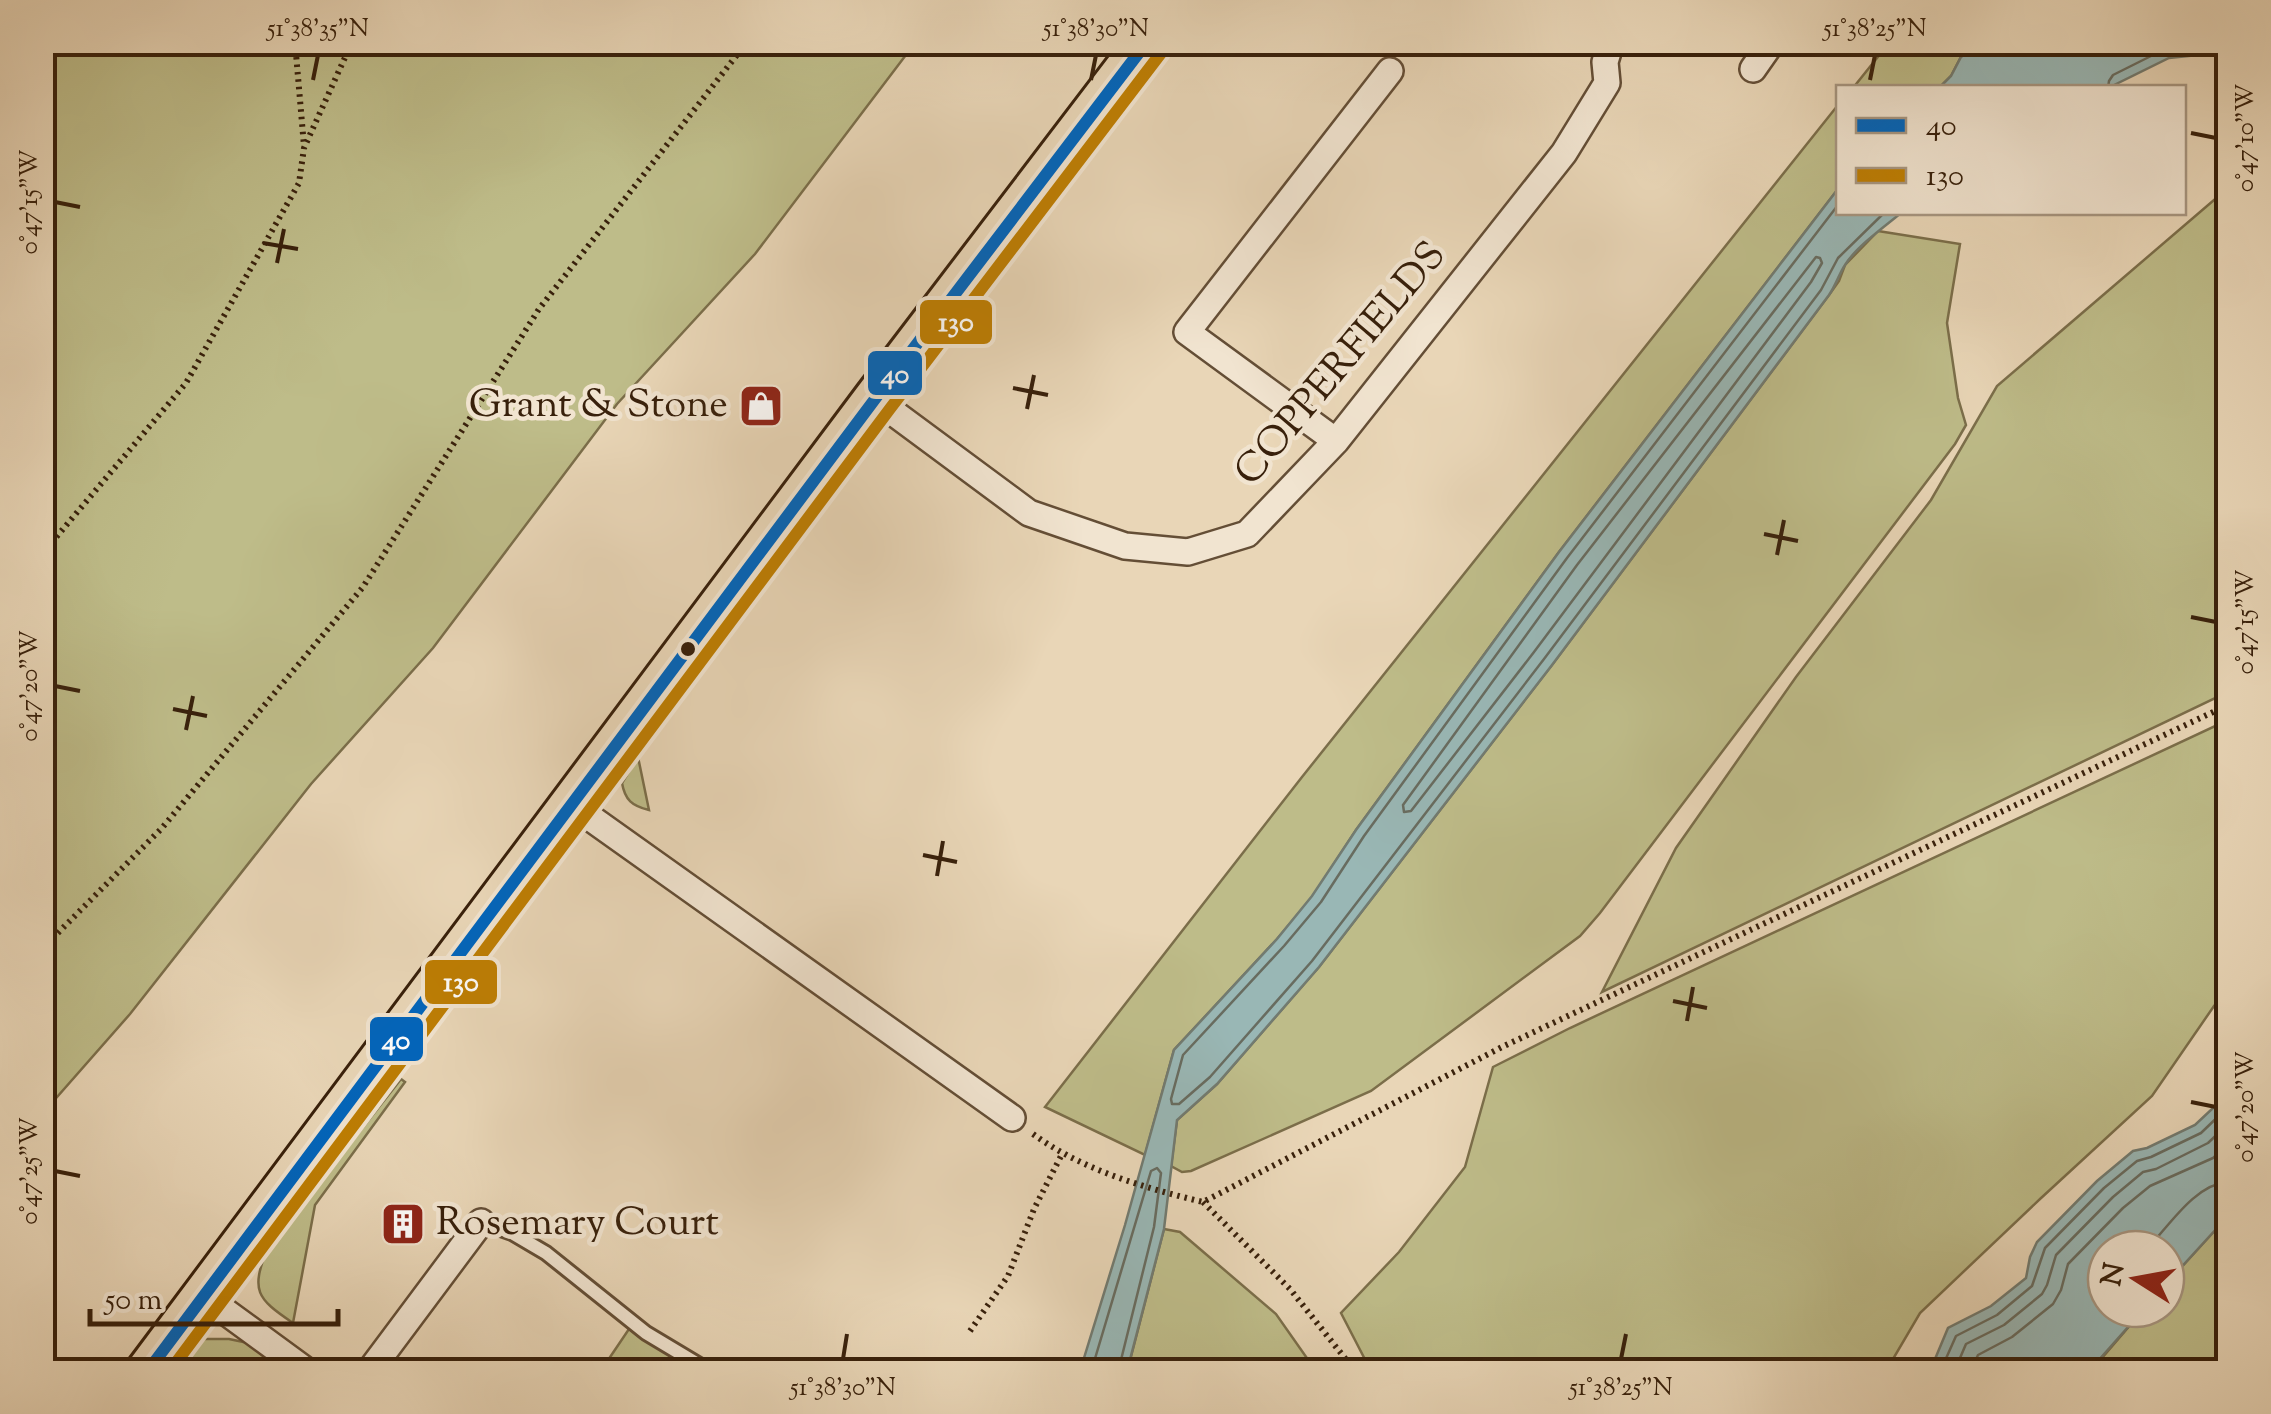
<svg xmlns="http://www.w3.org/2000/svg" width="2271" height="1414" font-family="'Sorts Mill Goudy',serif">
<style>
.green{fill:#bebc89;stroke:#7b6e4a;stroke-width:2.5}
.water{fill:#99b7b5;stroke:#727b71;stroke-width:2.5}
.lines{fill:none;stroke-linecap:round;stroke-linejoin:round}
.shore{stroke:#686c60;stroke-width:2.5}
.service-casing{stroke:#644e36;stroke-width:18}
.minor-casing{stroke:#644e36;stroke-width:30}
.trunk-casing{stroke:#38200b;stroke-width:48}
.path{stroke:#38200b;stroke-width:6;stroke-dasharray:2.5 5;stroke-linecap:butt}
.service{stroke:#f1e4d0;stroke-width:12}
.minor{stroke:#f1e4d0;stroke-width:25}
.trunk{stroke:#e9d6b7;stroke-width:42}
.bus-1-casing{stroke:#f1e4d0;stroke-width:20}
.bus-2-casing{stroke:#f1e4d0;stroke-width:20}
.bus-1{stroke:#0065bd;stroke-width:12}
.bus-2{stroke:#be7e03;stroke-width:12}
.ticks{fill:none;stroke:#38200b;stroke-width:4}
.bus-dot{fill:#38200b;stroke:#f1e4d0;stroke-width:4}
.labels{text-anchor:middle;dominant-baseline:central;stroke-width:9;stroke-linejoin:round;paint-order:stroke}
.street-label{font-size:40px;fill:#38200b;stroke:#f1e4d0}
.poi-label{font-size:40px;fill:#38200b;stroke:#f1e4d0;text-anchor:end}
.line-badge{stroke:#f1e4d0;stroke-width:4}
.badge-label{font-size:28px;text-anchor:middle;font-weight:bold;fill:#fff}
.neatline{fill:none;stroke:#38200b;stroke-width:4}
.ticks-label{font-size:25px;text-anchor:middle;fill:#38200b}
</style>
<rect width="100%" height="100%" fill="#e9d6b7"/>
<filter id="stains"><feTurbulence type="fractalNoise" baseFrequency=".002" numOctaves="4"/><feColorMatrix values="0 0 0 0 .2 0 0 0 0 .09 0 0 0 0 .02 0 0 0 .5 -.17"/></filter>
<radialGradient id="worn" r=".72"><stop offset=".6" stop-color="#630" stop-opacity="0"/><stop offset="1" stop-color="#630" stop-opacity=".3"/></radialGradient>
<!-- green -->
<path class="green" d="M42,43H915L755,254L617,404L433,648L311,784L130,1014L43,1113Z
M1889,43H1985L1961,57L1951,76L1940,87L1853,88Z
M1838,105V189L1559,552L1356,830L1313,896L1277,939L1174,1050L1145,1155L1045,1107L1302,777Z
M2228,188V692L1602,992L1676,848L1796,677L1931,500L1997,386Z
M1878,231L1960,244L1947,323L1958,398L1966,425L1955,444L1600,913L1580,936L1371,1091L1191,1171L1182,1172L1171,1166L1177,1120L1217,1084L1319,967L1552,665L1829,295L1839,281L1845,265Z
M2228,720V989L2214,1006L2152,1096L2040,1199L1920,1313L1886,1371H1371L1341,1313L1399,1252L1465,1167L1493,1067L1570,1028Z
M638,757L649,810C632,806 625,800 622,783Z
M401,1079L405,1082L315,1205L293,1323C256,1298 251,1291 267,1249Z
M2228,1216V1371L2090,1372L2144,1309H2166V1284Z
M1164,1229L1180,1232L1276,1314L1316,1371L1127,1372Z
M631,1326L679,1362L671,1371L600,1372Z
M204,1339H229L248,1343L268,1360L246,1371L170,1372Z"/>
<!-- water -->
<path class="water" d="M1985,42H2228V45L2198,55L2169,58L2110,87H1940L1951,76L1961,57Z
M1838,189V212L1901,213C1885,226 1855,248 1845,265C1839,274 1836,285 1829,295L1552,665L1319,967L1217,1084L1177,1120L1164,1229L1127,1371H1080L1125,1225L1174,1050L1277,939L1312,896L1356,830L1559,552Z
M2228,1094V1216L2166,1284V1249H2106V1309H2144L2089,1371H1930L1948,1328L1991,1306L2026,1278L2030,1257L2037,1242L2097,1181L2133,1151L2147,1148L2195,1125Z"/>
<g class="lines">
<!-- shore -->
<path class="shore" d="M2108,88L2109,81L2113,75L2165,49L2205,42
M1838,205L1567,558L1364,836L1321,902L1284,946L1183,1055L1171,1099L1172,1104H1179L1210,1077L1312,961L1544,659L1821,290L1838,258L1885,212
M1816,257L1820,258L1822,263L1811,282L1534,652L1411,811L1404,812L1403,805L1577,565Z
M2147,1249C2169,1226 2195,1184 2228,1182
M1091,1372L1151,1171L1157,1168L1161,1173L1154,1227L1118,1372
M1940,1372L1956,1336L1997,1315L2032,1286L2045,1248L2104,1188L2137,1161L2151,1157L2201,1133L2228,1107
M1954,1372L1966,1344L2004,1325L2042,1294L2047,1285L2056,1255L2113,1197L2143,1172L2156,1169L2208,1143L2228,1124
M1970,1372L1978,1355L2012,1337L2053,1304L2061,1290L2068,1264L2123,1208L2150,1186L2213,1158L2228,1145"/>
<defs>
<path id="service" d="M481,1222L512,1233L546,1253L646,1333L711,1372"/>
<path id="minor" d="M1753,69L1772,42
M875,399L1029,513L1125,546L1188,552L1247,534L1336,441L1564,153L1607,83L1605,62L1611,42
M1336,441L1187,332L1390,71
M571,804L1012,1118
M204,1296L308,1372
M369,1372L481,1222"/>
<path id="trunk" d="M147,1372L875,399L1147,42"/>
</defs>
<!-- service casing -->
<use href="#service" class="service-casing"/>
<!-- minor casing -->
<use href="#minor" class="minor-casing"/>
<!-- trunk casing -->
<use href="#trunk" class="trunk-casing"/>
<!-- path -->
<path class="path" d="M295,42L304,146
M42,554L186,383L299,183L304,148L352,42
M42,949L162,828L363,587L539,309L747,42
M1033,1134C1082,1170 1145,1188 1203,1202L1502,1047L2228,705
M1203,1202L1290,1289L1348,1362L1352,1372
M970,1331L1008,1276L1034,1209L1062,1154"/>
<!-- service -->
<use href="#service" class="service"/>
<!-- minor -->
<use href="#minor" class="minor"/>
<!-- trunk -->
<use href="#trunk" class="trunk"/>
<defs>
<path id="bus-1" d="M147,1372L875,399L1147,42"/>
<path id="bus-2" d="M169,1372L889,410L1161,53"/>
</defs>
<!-- bus-1 casing -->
<use href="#bus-1" class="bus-1-casing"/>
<!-- bus-2 casing -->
<use href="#bus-2" class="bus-2-casing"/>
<!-- bus-1 -->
<use href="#bus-1" class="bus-1"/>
<!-- bus-2 -->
<use href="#bus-2" class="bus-2"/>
</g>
<!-- ticks -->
<path class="ticks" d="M313,80L318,55M1091,80L1096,55M1870,80L1875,55M2191,133L2216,138M55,202L80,207M263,243L298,249M277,263L284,229M1013,388L1048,395M1027,409L1034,375M1764,534L1798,541M1777,555L1784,520M2191,617L2216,622M55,686L80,691M173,709L207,716M186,730L193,696M923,855L957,862M937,876L943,841M1673,1001L1707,1008M1687,1021L1693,987M2191,1102L2216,1107M55,1171L80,1176M843,1359L847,1334M1621,1359L1626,1334"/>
<!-- icons -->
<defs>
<symbol id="shop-square" viewBox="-11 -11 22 22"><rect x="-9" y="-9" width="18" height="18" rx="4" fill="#8f2418" stroke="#f1e4d0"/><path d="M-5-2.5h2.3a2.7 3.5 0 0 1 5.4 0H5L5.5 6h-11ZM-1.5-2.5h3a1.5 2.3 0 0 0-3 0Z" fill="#fff"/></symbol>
<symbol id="building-square" viewBox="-11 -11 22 22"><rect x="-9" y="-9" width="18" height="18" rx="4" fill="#8f2418" stroke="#f1e4d0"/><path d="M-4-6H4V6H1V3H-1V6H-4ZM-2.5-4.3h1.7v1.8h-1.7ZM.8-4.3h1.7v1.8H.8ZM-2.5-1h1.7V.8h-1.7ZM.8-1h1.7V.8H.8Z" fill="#fff"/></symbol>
</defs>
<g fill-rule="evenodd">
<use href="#shop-square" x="736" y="381" width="50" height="50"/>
<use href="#building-square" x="378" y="1199" width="50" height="50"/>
</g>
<!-- markers -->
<circle class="bus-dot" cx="688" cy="649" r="9"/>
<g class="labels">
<!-- street labels -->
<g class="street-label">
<text transform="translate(1342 365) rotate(-50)">COPPERFIELDS</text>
</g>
<!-- poi labels -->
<g class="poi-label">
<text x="728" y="406">Grant &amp; Stone</text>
<text x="436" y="1224" text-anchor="start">Rosemary Court</text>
</g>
</g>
<g class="line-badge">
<rect x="918" y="298" width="76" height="48" rx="10" fill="#be7e03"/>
<rect x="866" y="349" width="58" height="48" rx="10" fill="#0065bd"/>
<rect x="423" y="958" width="76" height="48" rx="10" fill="#be7e03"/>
<rect x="368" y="1015" width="57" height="48" rx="10" fill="#0065bd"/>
</g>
<g class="badge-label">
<text x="956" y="331">130</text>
<text x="895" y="383">40</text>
<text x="461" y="991">130</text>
<text x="396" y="1049">40</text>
</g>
<!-- margin -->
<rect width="2271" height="1414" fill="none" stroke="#e9d6b7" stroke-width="110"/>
<!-- legend -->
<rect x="1836" y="85" width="350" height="130" fill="#f1e4d0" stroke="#a79681" stroke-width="2.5"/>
<rect x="1856" y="118" width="50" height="15" fill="#0065bd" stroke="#a79681" stroke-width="2.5"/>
<text x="1926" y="135" font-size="30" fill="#38200b">40</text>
<rect x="1856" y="168" width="50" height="15" fill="#be7e03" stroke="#a79681" stroke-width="2.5"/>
<text x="1926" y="185" font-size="30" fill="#38200b">130</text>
<!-- north arrow -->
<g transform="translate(2136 1279) rotate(281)"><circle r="48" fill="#f1e4d0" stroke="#a79681" stroke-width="2.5"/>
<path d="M0-8L18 38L0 25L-18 38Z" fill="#8f2418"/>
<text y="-15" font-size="28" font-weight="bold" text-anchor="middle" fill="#38200b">N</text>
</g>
<!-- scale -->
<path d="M90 1309v15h248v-15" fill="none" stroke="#38200b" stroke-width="5"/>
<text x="105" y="1309" font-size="30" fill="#38200b" stroke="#f1e4d0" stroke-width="8" paint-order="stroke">50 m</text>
<rect x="55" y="55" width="2161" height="1304" class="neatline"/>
<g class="ticks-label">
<text x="318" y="36">51°38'35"N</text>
<text x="1096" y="36">51°38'30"N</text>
<text x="1875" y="36">51°38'25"N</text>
<text transform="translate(2244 138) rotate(-90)" y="9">0°47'10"W</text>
<text transform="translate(28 202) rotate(-90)" y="9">0°47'15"W</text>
<text transform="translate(2244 622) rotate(-90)" y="9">0°47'15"W</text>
<text transform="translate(28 686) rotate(-90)" y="9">0°47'20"W</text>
<text transform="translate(2244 1107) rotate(-90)" y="9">0°47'20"W</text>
<text transform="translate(28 1171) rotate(-90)" y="9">0°47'25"W</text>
<text x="843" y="1395">51°38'30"N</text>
<text x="1621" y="1395">51°38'25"N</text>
</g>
<rect width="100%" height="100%" filter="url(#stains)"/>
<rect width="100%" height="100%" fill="url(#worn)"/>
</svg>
